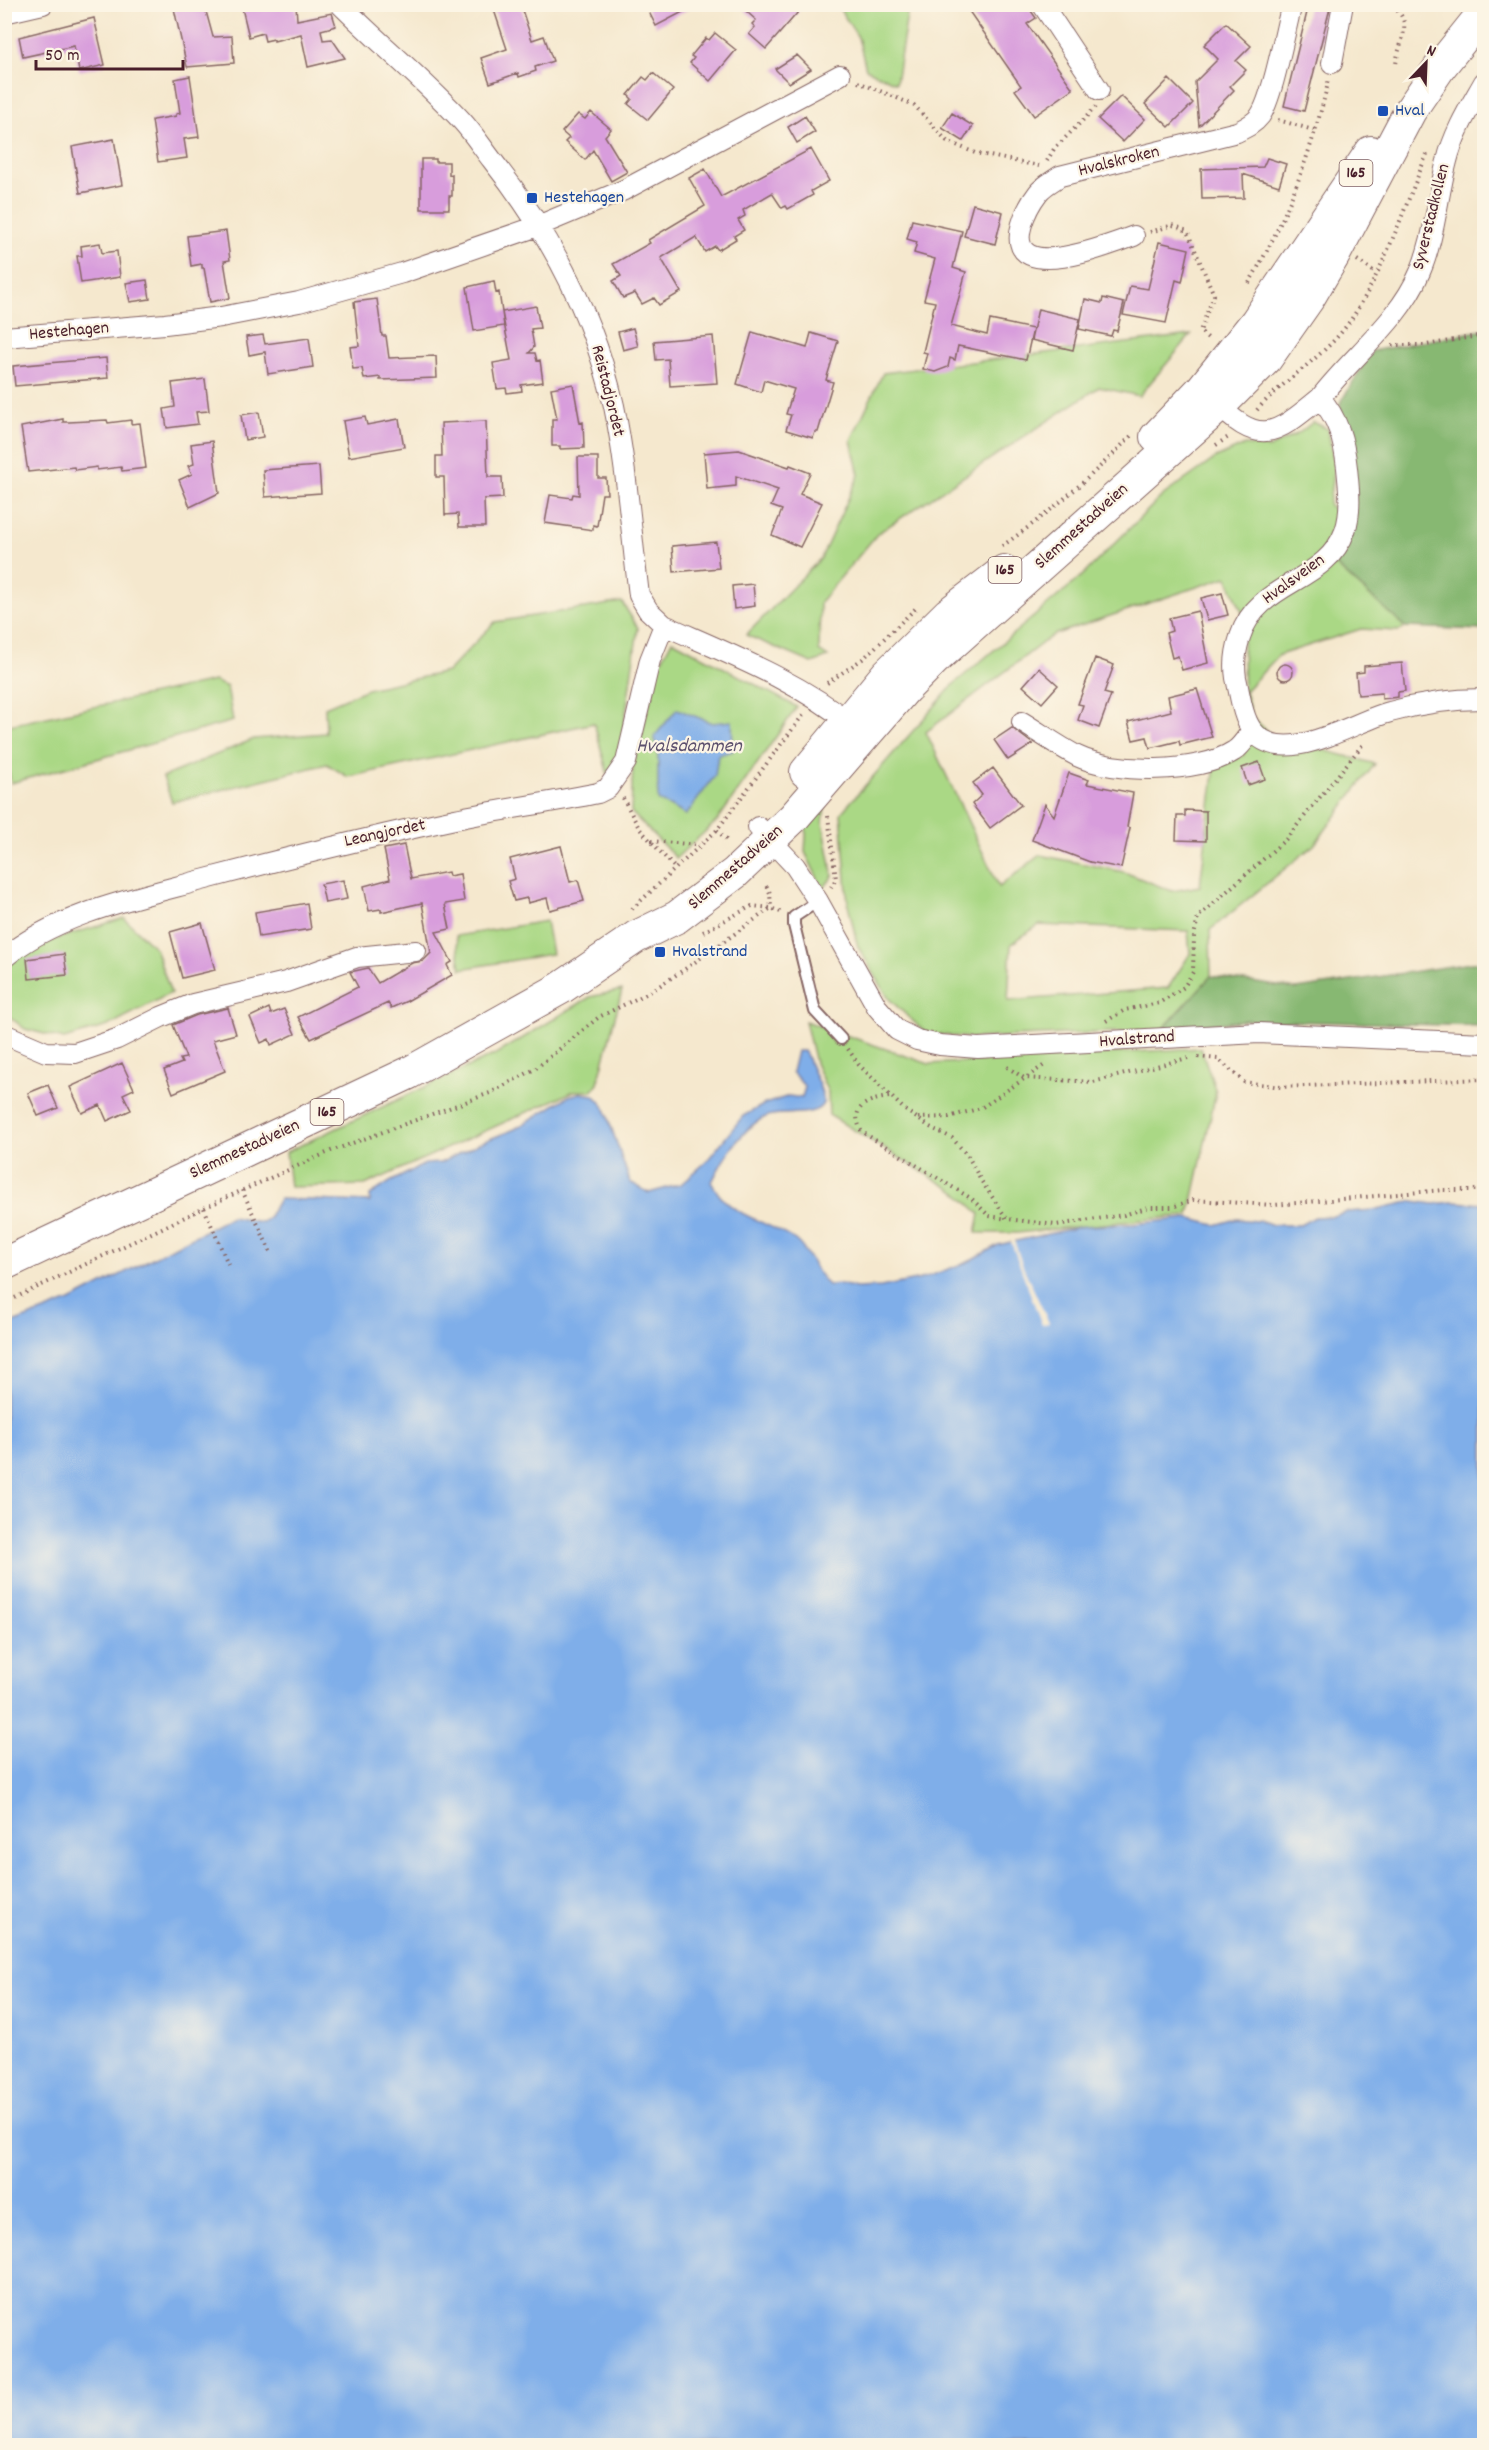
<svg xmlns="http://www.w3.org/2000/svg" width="1489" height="2450" font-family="Dekko,sans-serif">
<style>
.green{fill:#aad885;stroke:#7a7c58;stroke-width:1.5;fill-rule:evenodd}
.forest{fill:#87b872;stroke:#686c4e;stroke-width:1.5}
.water{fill:#7faee9;stroke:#64668a;stroke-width:1.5}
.pier{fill:#f5e8ce}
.building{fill:#d89ddc}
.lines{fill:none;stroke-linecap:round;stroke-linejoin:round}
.service-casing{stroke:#866564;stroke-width:14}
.minor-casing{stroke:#866564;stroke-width:22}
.primary-casing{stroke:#866564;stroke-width:34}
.path{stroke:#866564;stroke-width:4;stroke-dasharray:1.5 4.5;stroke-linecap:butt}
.service{stroke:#fff;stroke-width:10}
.minor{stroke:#fff;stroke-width:20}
.primary{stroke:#fff;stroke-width:32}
.transit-dot{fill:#1a4fb4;stroke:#fcf5e5;stroke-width:2}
.labels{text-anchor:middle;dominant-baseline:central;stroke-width:4.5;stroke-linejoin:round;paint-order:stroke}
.shield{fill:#fcf5e5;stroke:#7f5f63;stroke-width:1.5}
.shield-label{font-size:16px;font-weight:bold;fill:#4a1f2b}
.transit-label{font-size:18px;fill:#164399;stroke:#fcf5e5;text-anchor:start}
.street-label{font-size:18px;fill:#4a1f2b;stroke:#fcf5e5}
.water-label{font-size:20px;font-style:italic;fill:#5d516e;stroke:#fcf5e5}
</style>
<rect width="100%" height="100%" fill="#fcf5e5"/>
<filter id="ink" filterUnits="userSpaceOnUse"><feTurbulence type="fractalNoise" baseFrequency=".0167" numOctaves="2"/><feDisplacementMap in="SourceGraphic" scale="12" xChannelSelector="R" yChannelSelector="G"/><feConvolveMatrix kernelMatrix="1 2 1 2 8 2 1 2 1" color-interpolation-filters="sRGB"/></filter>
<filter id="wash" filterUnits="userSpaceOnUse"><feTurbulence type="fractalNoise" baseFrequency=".008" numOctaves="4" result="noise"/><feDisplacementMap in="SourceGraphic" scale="24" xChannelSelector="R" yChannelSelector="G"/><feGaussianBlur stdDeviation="1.35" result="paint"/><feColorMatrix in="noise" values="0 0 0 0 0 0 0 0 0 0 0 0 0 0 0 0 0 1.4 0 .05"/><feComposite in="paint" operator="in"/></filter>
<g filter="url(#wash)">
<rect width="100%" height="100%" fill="#f5e8ce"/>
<!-- green -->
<path class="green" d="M837,5H906L907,15L896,83L866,69L858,37Z
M1191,335L1139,396L1099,387L878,533L820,602L819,651L828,657L812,663L746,635L821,558L859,475L851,440L883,373Z
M1313,422L1328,429L1334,465L1329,505L1352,526L1330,560L1405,627L1399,631L1361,629L1279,655L1245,691L1251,716L1272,736L1375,764L1314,845L1210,930L1211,976L1162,1030L971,1038L926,1033L889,999L858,947L848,905L841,813L955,683L1083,575L1162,496L1216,458L1245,445L1269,448L1299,433ZM1227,577L1243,614L1244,755L1215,766L1200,886L1172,891L1124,872L1040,855L999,887L926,732L1053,635ZM1039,925L1188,931L1190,954L1168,988L1008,1001L1011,944Z
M622,602L638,628L620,754L608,775L594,723L348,777L327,764L172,802L163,777L254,739L326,733L325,707L367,689L447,672L495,622Z
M672,640L797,707L717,821L676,858L631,812L633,764L660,663Z
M214,681L227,687L233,721L11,783L5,758V726Z
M825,803L823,823L833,876L823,889L805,852L807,819Z
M124,918L155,948L171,993L108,1026L64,1039L25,1029L5,1013V967L36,945Z
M546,921L552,954L461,969L456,936Z
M622,990L598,1083L592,1091H574L365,1185L290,1187L286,1152L500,1052L590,997Z
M805,1021L929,1064L1201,1048L1216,1092L1189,1215L1017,1233H976L980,1214L956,1192L829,1115L828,1092L815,1063Z"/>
<!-- forest -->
<path class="forest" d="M1484,330V630L1405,627L1330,560L1352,526L1340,403L1372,351Z
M1484,961V1026L1248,1020L1162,1030L1211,976L1297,989Z"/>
<!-- water -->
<path class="water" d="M677,709L712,723L732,721L733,751L718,755L715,776L686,815L658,800V752L654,737Z
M797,1051H804L807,1056C810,1068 825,1092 823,1103C818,1118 782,1111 768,1116C745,1124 722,1160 712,1182C724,1215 769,1221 795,1240C809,1250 814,1273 828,1285L841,1284L856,1288L881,1287L921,1279L968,1262L998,1245L1084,1226L1135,1224L1187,1218L1215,1225L1237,1219L1265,1222L1273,1225H1300L1315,1217L1333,1216L1347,1212L1373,1210L1413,1201L1434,1204L1453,1202L1484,1204V2445L5,2446V1326L70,1301L231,1217L262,1222L268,1218L279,1199L370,1202V1195L390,1182L425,1164L440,1163L482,1142L515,1129L569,1096L580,1093L594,1095L604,1106L630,1182L649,1193L681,1184L706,1162L743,1116L765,1104L789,1096L802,1098L805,1087L792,1072Z"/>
<!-- pier -->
<path class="pier" d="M1013,1238L1023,1267L1049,1323L1042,1325L1010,1239Z"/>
<g id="blocks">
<!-- building -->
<path class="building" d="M173,4H204L213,37L232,36L234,63L187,67Z
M241,4H296L297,20L332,13L336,26L321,30L323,40L332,39L345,58L308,67L301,34L274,41V39L265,41L263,33L249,37Z
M492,4H520L532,40L544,36L553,61L535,67L536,71L519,77L518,73L490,83L481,58L507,49Z
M645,4H698L656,26Z
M738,4H791L799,11L766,49L749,34L755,27L752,24L756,20Z
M964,4H1026L1036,18L1027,24L1073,89L1034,116L1015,90L1021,86Z
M1309,4H1331L1304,111L1284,106Z
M94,18L105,65L79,71L74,46L23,57L19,37Z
M1226,23L1251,46L1236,61L1246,70L1230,86L1234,90L1199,126L1195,82L1218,59L1204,45Z
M715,33L736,50L710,81L690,63L694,58L691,56L706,38L709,40Z
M797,55L811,69L789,83L775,69Z
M653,73L673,90L648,120L628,104L632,99L628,95L643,77L647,80Z
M190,76L199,137L184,139L187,158L158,162L152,120L176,116V114L180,113L175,79Z
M1169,79L1193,103L1169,127L1145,104Z
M1121,96L1145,119L1123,142L1098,119Z
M591,112L611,129L605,136L627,172L611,181L593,150L585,160L565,142L569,138L562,132L578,114L585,119Z
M952,113L973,126L963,141L942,128Z
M805,116L815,132L797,143L788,127Z
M114,139L122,185L80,193L72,147Z
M811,149L829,181L811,191L813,195L788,209L786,206L782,208L772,193L743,210L745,216L738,220L744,230L734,236L736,239L718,250L715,246L705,252L696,237L661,258L681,292L659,305L654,298L642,304L635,293L623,298L613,281L621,276L613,264L650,243L648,240L705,206L689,178L705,169L721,197Z
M1267,158L1286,164L1279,186L1243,174L1244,198L1202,199L1201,169L1263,167Z
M421,159H436V162H449V175L452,174V196H449V209H421Z
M973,204L1003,212L995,244L964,236Z
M912,220L962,231L953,268L966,272L951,326L987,335L990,320L1033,329L1026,360L958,346L955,360L950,358L948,367L935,372L923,369L927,353L923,352L935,302L924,300L935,259L914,253L917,242L907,239Z
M226,231L230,260L224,261L230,298L210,302L204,268H202V264L191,266L187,236Z
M1159,242L1189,249L1182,282L1176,280L1166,323L1123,315L1130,286L1148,289Z
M100,243L102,253L117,251L120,277L81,283L77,256H82L81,246Z
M147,280L150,299L130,302L126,283Z
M494,281L496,293L499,292L504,326L474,331L467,287Z
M1103,298L1124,303L1117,331L1113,330L1111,336L1079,329L1085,299L1102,303Z
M377,299L382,336H386L389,358L436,356L437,378L380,380V377L364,379L362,368L353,369L350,347L359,346L354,302Z
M536,306L540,328L531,329L534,347L529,353H535L537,361L540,360L543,382L521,385L522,391L507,393L506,388L497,389L493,363L511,360L502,312Z
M1038,309L1080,319L1073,350L1031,340Z
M633,328L638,346L623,350L618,332Z
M752,332L807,348L811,333L838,341L826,380L833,382L818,432H815L813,438L786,430L791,415L786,414L794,389L764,380L761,392L737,384Z
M263,335L265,344L309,338L313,367L268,374L265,352L249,355L246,337Z
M713,336L717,383L670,386L668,359L656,360L654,341Z
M106,358L108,378L15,386L13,366Z
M205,379L209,411L196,412L198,424L167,428L164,409L175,407L172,383Z
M573,384L580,423L583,422L584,448L560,449V446H552V419H557L551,388Z
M259,412L263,437L245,440L241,415Z
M365,417L367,425L399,419L404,447L349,457L343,421Z
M63,419V422H69L107,420L108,423L131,420V424L140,423L146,468L122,471L121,467L97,470V467L75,470L74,467L28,472L21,427Z
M486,421L488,477H502L503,498L484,499L485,527H459L458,514L445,515L444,477H436V456H442L441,423Z
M212,441L219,493L190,507L179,480L192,474L188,466L194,464L191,444Z
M739,450L789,467L790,465L810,473L800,494L822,503L800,547L772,535L782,510L771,506L778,490L736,476V486L707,489L704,453Z
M578,457H598V478H606L607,494H602L597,526L593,525V530L545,523L550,495L572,498L573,494L579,495Z
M319,466L321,493L265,497L263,470Z
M716,542L719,568L674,572L672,546Z
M753,584L755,606L734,609L732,586Z
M1222,593L1228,615L1207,620L1201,598Z
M1198,611L1208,663L1182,670L1178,656L1172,658L1166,633L1172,631L1169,618Z
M1095,658L1114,665L1104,693L1111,695L1099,728L1078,720L1083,705L1078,704Z
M1402,663L1405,691L1398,692V697L1382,699V693L1358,695L1356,673L1364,672V666Z
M1277 672a8 8 0 1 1 16 0a8 8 0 1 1-16 0Z
M1039,668L1058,685L1042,703L1023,686Z
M1197,689L1212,737L1180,745L1179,741L1150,748L1147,737L1133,740L1128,722L1171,711L1168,696Z
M1012,728L1033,744L1008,760L994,740Z
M1259,762L1265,779L1248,785L1242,768Z
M993,768L1021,805L990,828L972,804L982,795L973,783Z
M1069,773L1089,780L1087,784L1133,793L1127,827L1130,828L1121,868L1090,862L1032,840L1045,804L1054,816Z
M1185,810L1206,811V841L1176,840L1177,816H1185Z
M404,845L411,879L448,872L449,876L460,874L464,901L445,904L450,929L436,932L452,962L447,965L452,975L407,1001L391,1008L388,1003L311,1039L298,1017L358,987L350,972L368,968L378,983L412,963L423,961L431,953L422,903L381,912V909L369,911L364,886L390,879L384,849Z
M561,846L570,882L578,880L584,901L550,910L547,898L528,903L527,898L514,901L508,881L515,879L510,859Z
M343,880L347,899L325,903L321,884Z
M307,903L311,929L259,937L255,912Z
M202,923L215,970L182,978L170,932Z
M64,954L67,975L29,979L27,959Z
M228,1008L236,1034L213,1040L225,1071L173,1093L164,1070L182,1063L180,1059L186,1058L173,1025L197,1015Z
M269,1008L271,1014L284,1009L295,1034L271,1045L269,1039L261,1043L250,1017Z
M122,1063L134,1089L123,1094L131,1110L107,1121L100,1105L82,1113L70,1087Z
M48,1085L58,1108L38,1116L28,1093Z"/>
</g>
</g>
<g filter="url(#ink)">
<use href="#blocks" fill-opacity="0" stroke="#866564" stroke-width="1.5"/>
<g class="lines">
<defs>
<path id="service" d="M818,901L794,917V925L815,1011L841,1039"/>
<path id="minor" d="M340,4C380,44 424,80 462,121C473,133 482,147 492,160C549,232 594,316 614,406C627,469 631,532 639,595L648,610L664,625C729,654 799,681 855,727
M1042,4L1099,90
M4,13L43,4
M1332,63L1343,4
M1134,236C1110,245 1054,266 1030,255C1007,245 1028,206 1038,193C1043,186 1053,181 1060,176L1237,132C1245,128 1254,124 1260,116C1273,97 1285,30 1292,4
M4,337L165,324L221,317L299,302L402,273L538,226L624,190L840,75
M1320,398C1352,356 1399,322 1420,272C1435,237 1437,198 1447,161C1454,132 1470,107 1484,82
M1212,399C1259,447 1273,437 1320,398C1338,418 1344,441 1347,468C1349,488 1352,511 1345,531C1326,584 1258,580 1240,637C1236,649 1234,665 1236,678C1240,694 1242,716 1252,730C1282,770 1354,721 1390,712C1422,703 1452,699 1484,699
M1022,722C1040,733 1058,746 1077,756C1114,774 1199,774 1234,751C1241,747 1247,737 1252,730
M758,827L795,866L818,901L877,1007L897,1030L917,1040L940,1045L978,1048L1259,1033L1484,1043
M4,958C55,914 139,897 202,880C286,858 370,837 455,819C502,809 550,803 598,793L608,788L626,762L650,660L664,625
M4,1034L46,1052L75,1053L117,1039L161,1017L193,1004L286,982L357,957L416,951"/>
<path id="primary" d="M1156,437L1202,389L1256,322L1371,152
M806,772L887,674L948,614L1004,571
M4,1264L409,1073L561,988L636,937L677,917L735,873L794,817L904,690L935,659L1219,406L1266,359L1308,299L1334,255L1410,111L1440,67L1484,12"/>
</defs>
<!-- service casing -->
<use href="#service" class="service-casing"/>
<!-- minor casing -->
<use href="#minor" class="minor-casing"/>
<!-- primary casing -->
<use href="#primary" class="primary-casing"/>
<!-- path -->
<path class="path" d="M1387,4C1418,19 1398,41 1396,65
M858,82L914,105L947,141L975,153L1039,166
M1278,120L1317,131
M1047,161L1054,149L1096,107
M1150,232L1173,225L1187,231L1214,295L1200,331L1210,340
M1357,260L1376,273
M1249,283C1287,219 1312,151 1329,79
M1392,345H1426L1484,335
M1257,410C1285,378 1325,357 1350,321C1383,273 1404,208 1427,154
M1216,445L1230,436
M1002,546C1049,514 1092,476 1131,436
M827,683L864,658L916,608
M623,798L639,828L674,867
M828,816L836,879L831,887
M717,830L729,843
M651,841L699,845
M632,909L717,830L803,715
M703,932L752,906L771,908L770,893L765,883
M1106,1021L1125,1010L1159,1003L1184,987L1193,972L1194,936L1198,917L1286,839L1364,743
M848,1049L859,1065L905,1110L930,1127L952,1138L968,1156L980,1179L1007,1219L1056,1225L1124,1215L1149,1207H1172L1193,1200L1274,1205L1443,1190H1484
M1198,1057L1218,1059L1244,1082L1281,1087L1484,1079
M1007,1067L1024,1078L1093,1082L1188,1058
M889,1097C867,1100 848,1107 862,1132L972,1199L989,1216L1007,1219
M918,1118L949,1117L981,1108L1046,1064
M242,1190L271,1253
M204,1208L228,1264
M4,1303L223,1199L331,1151L490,1093L535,1069L599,1017L650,992L688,967L771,908L783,913"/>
<!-- service -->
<use href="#service" class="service"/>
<!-- minor -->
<use href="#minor" class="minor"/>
<!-- primary -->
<use href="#primary" class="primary"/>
</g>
</g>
<!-- markers -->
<g class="transit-dot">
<rect x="1377" y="105" width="12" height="12" rx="3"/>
<rect x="526" y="192" width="12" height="12" rx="3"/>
<rect x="654" y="946" width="12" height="12" rx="3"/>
</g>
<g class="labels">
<!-- shield labels -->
<g class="shield">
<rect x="1339.5" y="160" width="33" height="26" rx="4.5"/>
<rect x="988.5" y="557" width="33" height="26" rx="4.5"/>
<rect x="310.5" y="1099" width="33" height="26" rx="4.5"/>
</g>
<g class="shield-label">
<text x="1356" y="173">165</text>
<text x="1005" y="570">165</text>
<text x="327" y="1112">165</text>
</g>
<!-- transit labels -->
<g class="transit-label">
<text x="1395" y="111">Hval</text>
<text x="544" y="198">Hestehagen</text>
<text x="672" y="952">Hvalstrand</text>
</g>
<!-- street labels -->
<g class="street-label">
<text transform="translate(1119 162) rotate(-14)">Hvalskroken</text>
<text transform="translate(1432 217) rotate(-76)">Syverstadkollen</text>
<text transform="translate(69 332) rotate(-5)">Hestehagen</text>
<text transform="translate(607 391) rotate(76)">Reistadjordet</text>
<text transform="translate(1082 527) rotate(-42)">Slemmestadveien</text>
<text transform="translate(1294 580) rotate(-36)">Hvalsveien</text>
<text transform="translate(385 834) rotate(-12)">Leangjordet</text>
<text transform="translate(736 868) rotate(-41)">Slemmestadveien</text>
<text transform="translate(1137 1040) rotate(-4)">Hvalstrand</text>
<text transform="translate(245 1150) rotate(-25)">Slemmestadveien</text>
</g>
<!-- water labels -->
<g class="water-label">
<text x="689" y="747">Hvalsdammen</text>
</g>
</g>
<!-- margin -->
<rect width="1489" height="2450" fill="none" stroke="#fcf5e5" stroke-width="24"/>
<!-- north arrow -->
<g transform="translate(1426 63) rotate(23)" stroke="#fcf5e5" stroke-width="4.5" paint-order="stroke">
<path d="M0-4.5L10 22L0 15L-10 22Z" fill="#4a1f2b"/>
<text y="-9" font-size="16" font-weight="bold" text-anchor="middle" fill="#4a1f2b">N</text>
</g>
<!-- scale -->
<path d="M36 60v9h147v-9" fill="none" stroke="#4a1f2b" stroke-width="3"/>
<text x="45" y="60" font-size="18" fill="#4a1f2b" stroke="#fcf5e5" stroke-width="4.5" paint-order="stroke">50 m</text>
</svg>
